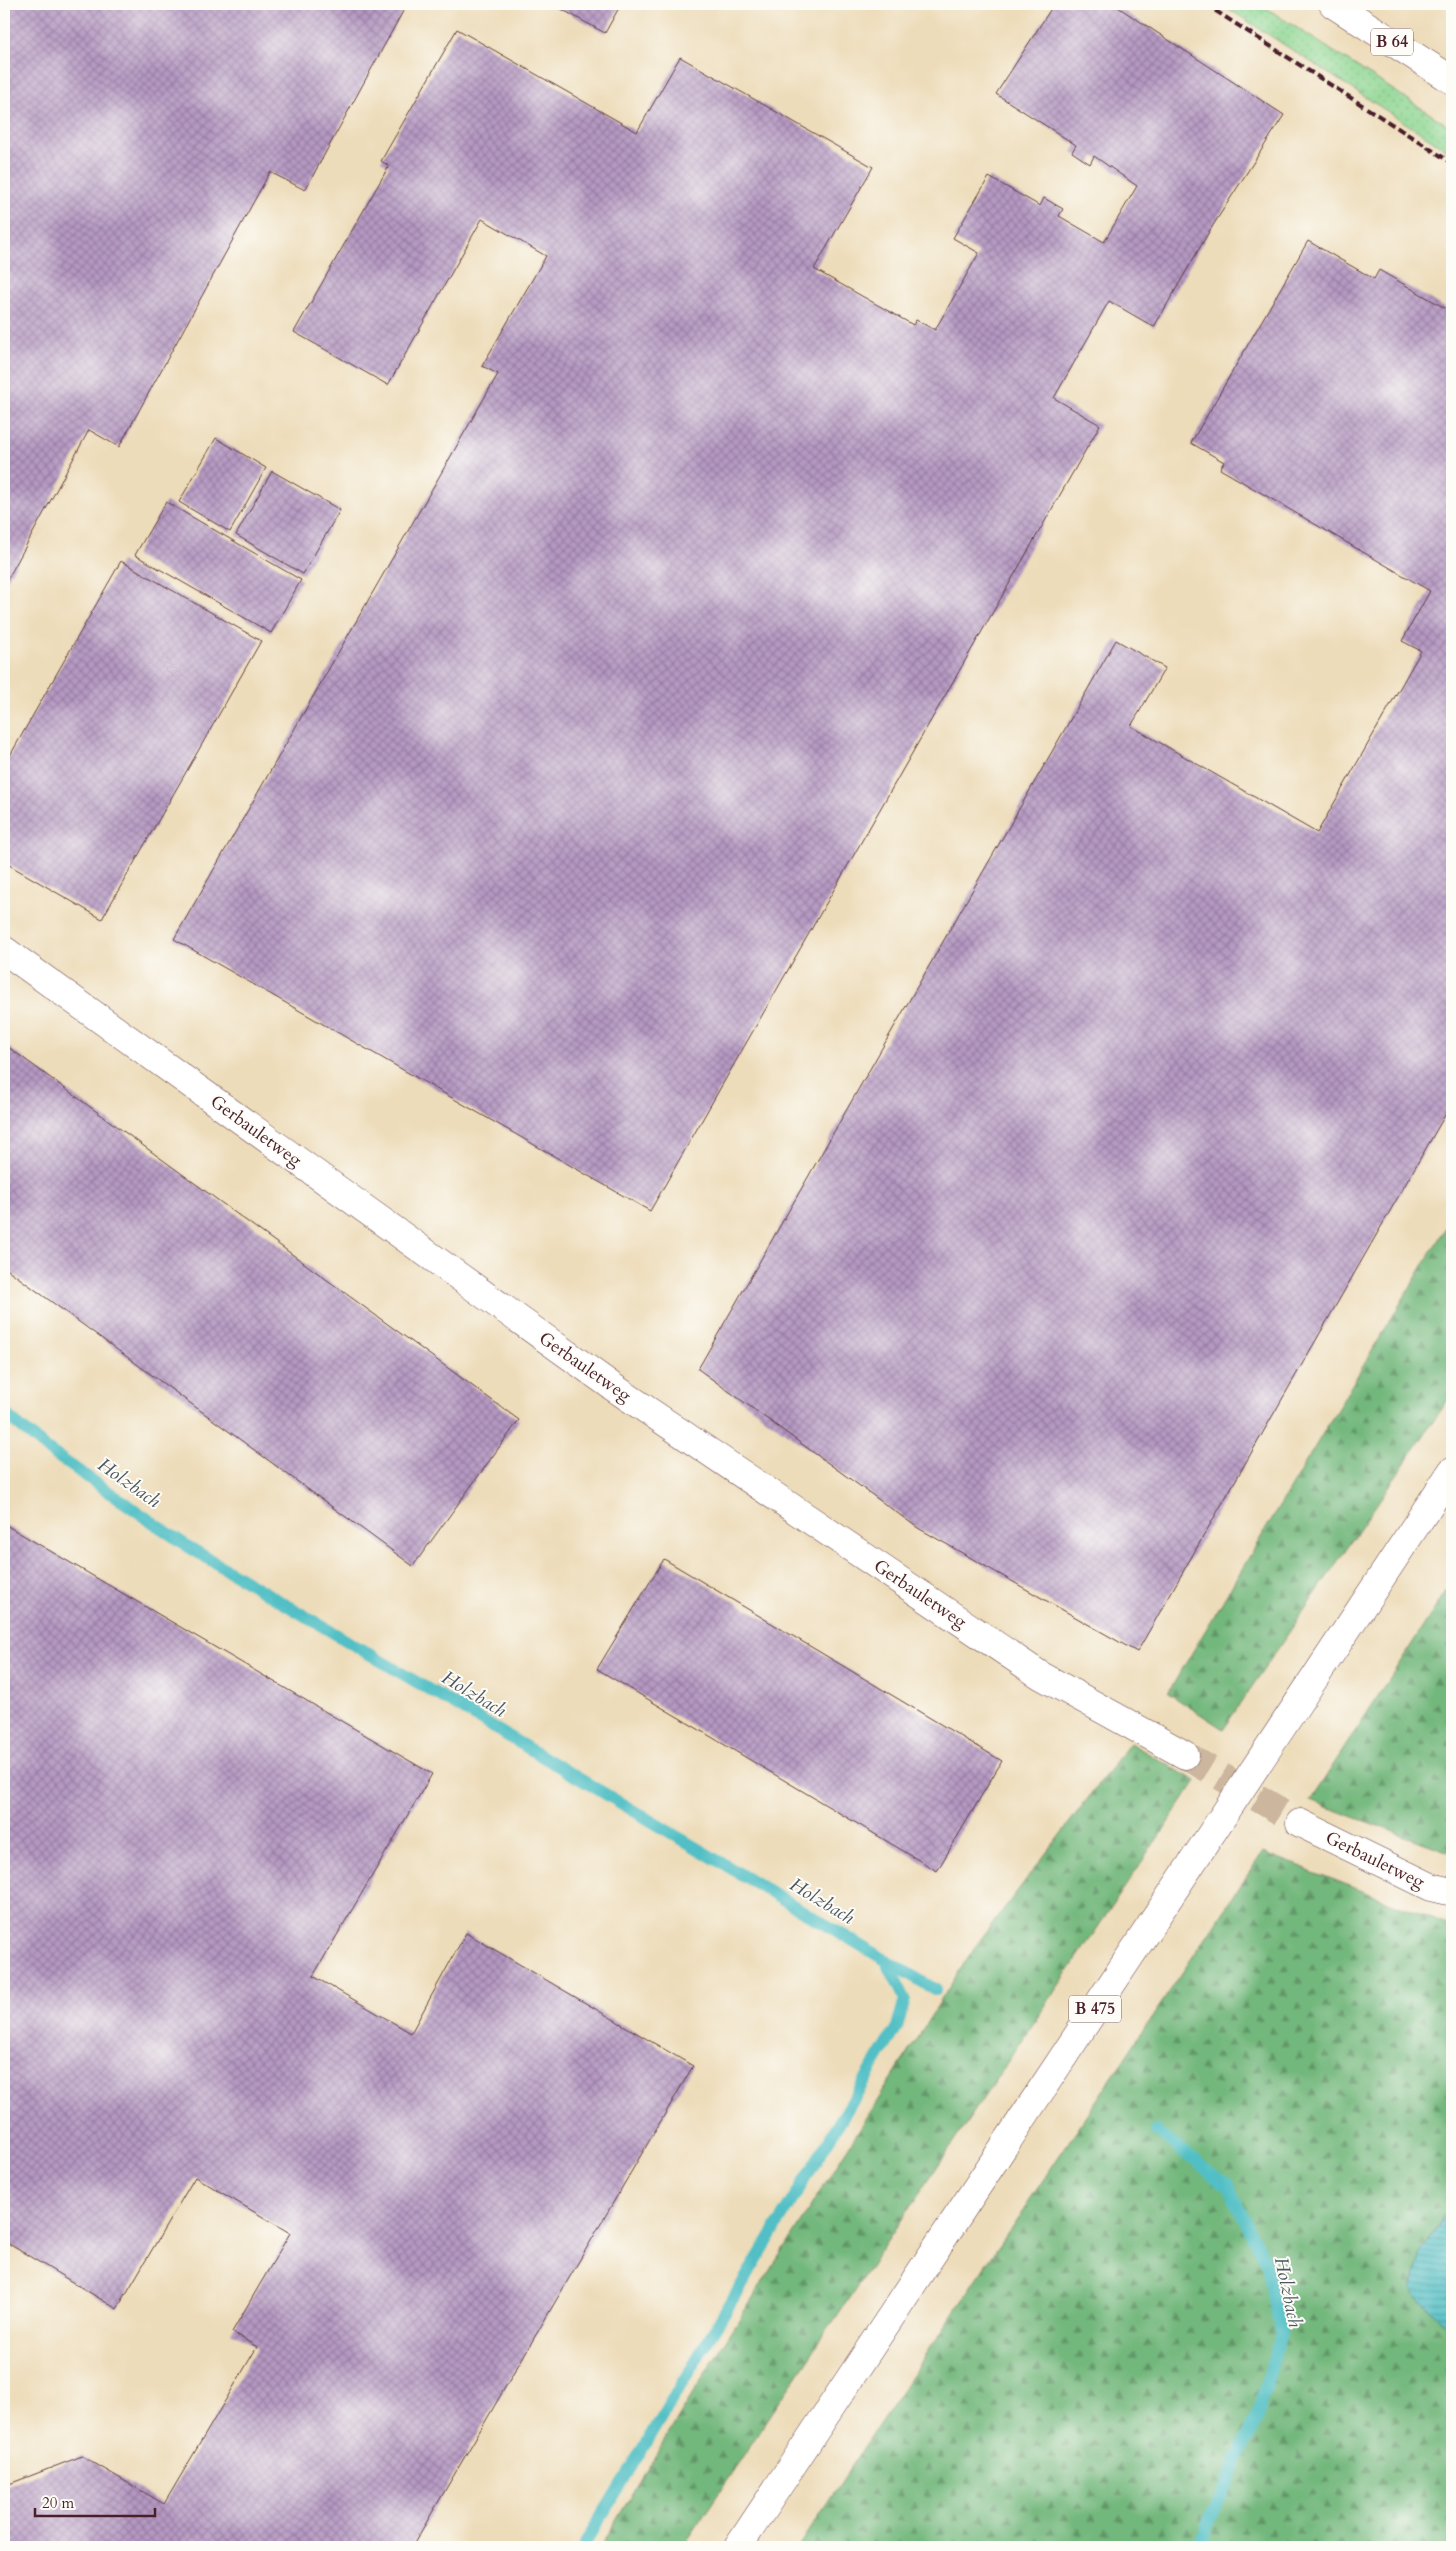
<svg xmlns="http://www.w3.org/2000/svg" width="1456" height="2551" font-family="Cardo,serif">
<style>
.green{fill:url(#green-dots);stroke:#6c7a5e}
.forest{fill:url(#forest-firs);stroke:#5e6b54}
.water{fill:url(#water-rules);stroke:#4e6f78}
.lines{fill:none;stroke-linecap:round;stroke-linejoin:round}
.stream{stroke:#51bfc5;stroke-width:12}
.building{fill:url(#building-cross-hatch)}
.minor-tunnel{stroke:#ccb69d;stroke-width:28;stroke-dasharray:28 14;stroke-linecap:butt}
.minor-casing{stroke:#623b40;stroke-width:29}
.major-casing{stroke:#623b40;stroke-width:29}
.minor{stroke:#fff;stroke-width:28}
.major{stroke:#fff;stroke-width:28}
.rail{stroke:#4a1f2b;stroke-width:4;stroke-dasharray:8 4;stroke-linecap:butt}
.labels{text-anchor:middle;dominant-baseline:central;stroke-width:4;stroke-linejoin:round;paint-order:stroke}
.shield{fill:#fdfcf7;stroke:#806168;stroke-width:1}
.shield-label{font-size:16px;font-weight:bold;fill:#4a1f2b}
.street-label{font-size:18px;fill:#4a1f2b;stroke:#fdfcf7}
.water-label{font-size:19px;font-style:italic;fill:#4c5761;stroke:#fdfcf7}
</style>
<defs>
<pattern id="green-dots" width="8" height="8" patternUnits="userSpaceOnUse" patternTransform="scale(1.25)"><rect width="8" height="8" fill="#8ed692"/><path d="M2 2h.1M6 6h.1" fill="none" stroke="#7cb77e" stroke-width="1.8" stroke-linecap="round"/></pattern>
<pattern id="forest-firs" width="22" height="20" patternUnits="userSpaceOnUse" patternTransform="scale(1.25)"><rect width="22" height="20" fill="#72b77c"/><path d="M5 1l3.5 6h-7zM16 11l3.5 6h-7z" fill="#609466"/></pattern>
<pattern id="water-rules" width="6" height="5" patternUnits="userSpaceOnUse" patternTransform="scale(1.25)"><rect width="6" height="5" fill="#51bfc5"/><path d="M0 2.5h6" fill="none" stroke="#459ba0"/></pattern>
<pattern id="building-cross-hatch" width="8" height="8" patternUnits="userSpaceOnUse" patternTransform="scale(1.25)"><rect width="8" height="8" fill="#b599c3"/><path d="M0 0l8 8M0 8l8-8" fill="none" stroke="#957c9f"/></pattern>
</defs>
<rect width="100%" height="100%" fill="#fdfcf7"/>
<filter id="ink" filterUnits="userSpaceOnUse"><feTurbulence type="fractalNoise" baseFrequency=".02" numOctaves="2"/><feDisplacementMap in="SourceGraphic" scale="10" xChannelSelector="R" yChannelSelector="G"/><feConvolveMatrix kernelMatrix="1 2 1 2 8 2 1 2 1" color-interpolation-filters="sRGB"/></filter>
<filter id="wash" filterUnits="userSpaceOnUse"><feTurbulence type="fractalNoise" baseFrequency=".0096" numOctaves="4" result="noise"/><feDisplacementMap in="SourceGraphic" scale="20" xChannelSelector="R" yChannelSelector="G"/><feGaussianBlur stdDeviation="1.12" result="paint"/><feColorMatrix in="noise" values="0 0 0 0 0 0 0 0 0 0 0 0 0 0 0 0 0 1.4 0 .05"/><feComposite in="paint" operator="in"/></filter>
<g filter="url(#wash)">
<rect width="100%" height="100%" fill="#eddcb9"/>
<!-- green -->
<path class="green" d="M1221,4H1260L1452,128V153Z"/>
<!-- forest -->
<path class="forest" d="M1452,1217V1394L1223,1729L1168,1693Z
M1452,1582V1853L1310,1801Z
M1130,1743L1196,1781L682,2547H600L714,2359L974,1948Z
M1263,1852L1452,1926V2203L1422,2251L1411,2289L1452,2333V2547H799L864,2447Z"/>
<!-- water -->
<path class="water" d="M1452,2203V2333L1411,2289L1422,2251Z"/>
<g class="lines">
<!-- stream -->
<path class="stream" d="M4,1413L47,1449L187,1546L936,1990
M1156,2131L1228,2186L1267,2266L1281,2334L1257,2416L1198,2547
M583,2547L897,2027L905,1999L886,1960"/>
</g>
<g id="blocks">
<!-- building -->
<path class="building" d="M4,4H407L305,190L270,172L119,447L89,430L4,586Z
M552,4H621L605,33Z
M1054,4H1113L1284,115L1210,230L1154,327L1109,301L1054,398L1100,425L650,1211L174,939L498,374L482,366L546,256L482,219L388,385L294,332L389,166L381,161L457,29L637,132L680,57L873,167L814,269L913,325L916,320L935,330L979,253L953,238L989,177L1040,206L1044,198L1063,209L1059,216L1104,242L1137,186L1094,156L1090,164L1072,152L1076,145L996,94Z
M1308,241L1374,279L1379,270L1452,312V1103L1137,1652L918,1528L698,1369L1116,640L1165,668L1131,726L1317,833L1421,651L1402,641L1430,591L1220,469L1224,462L1191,443Z
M216,438L266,468L230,532L179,502Z
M272,471L340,510L303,574L236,535Z
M166,502L301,580L271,633L135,555Z
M121,561L261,641L102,919L4,862V766Z
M4,1044L519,1420L413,1566L4,1267Z
M4,1524L432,1774L313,1976L411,2033L466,1933L693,2066L412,2547H4V2486L82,2456L164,2504L257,2347L232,2332L290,2233L195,2177L117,2309L4,2241V1671L8,1664L4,1662Z
M664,1559L1002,1761L937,1871L597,1669Z"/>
</g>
</g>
<g filter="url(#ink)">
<use href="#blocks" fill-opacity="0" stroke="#623b40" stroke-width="1"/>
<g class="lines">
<!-- minor-tunnel -->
<path class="minor-tunnel" d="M1185,1755L1300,1823"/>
<defs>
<path id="minor" d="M4,950L613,1387L1040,1675L1185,1755
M1300,1823L1431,1887L1452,1892"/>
<path id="major" d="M1333,4L1452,80
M738,2547L1452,1471"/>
</defs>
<!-- minor casing -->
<use href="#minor" class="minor-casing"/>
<!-- major casing -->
<use href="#major" class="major-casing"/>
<!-- minor -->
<use href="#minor" class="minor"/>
<!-- major -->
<use href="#major" class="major"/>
<!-- rail -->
<path class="rail" d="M1205,4L1452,163"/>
</g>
</g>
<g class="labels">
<!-- shield labels -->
<g class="shield">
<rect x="1371" y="28.5" width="42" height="27" rx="4"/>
<rect x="1069" y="1995.5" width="52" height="27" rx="4"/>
</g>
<g class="shield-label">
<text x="1392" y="42">B 64</text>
<text x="1095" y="2009">B 475</text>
</g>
<!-- street labels -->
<g class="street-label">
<text transform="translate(256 1131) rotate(36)">Gerbauletweg</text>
<text transform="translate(585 1367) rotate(35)">Gerbauletweg</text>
<text transform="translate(920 1594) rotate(34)">Gerbauletweg</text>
<text transform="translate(1375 1860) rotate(26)">Gerbauletweg</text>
</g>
<!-- water labels -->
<g class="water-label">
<text transform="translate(129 1483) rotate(35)">Holzbach</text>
<text transform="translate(474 1694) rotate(31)">Holzbach</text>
<text transform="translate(822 1901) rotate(31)">Holzbach</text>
<text transform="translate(1288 2292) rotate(78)">Holzbach</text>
</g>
</g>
<!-- margin -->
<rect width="1456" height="2551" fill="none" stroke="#fdfcf7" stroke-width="20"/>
<!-- scale -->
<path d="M35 2508v8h120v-8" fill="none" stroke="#4a1f2b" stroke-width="2.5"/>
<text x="42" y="2508" font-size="15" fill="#4a1f2b" stroke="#fdfcf7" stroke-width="4" paint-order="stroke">20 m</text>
</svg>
